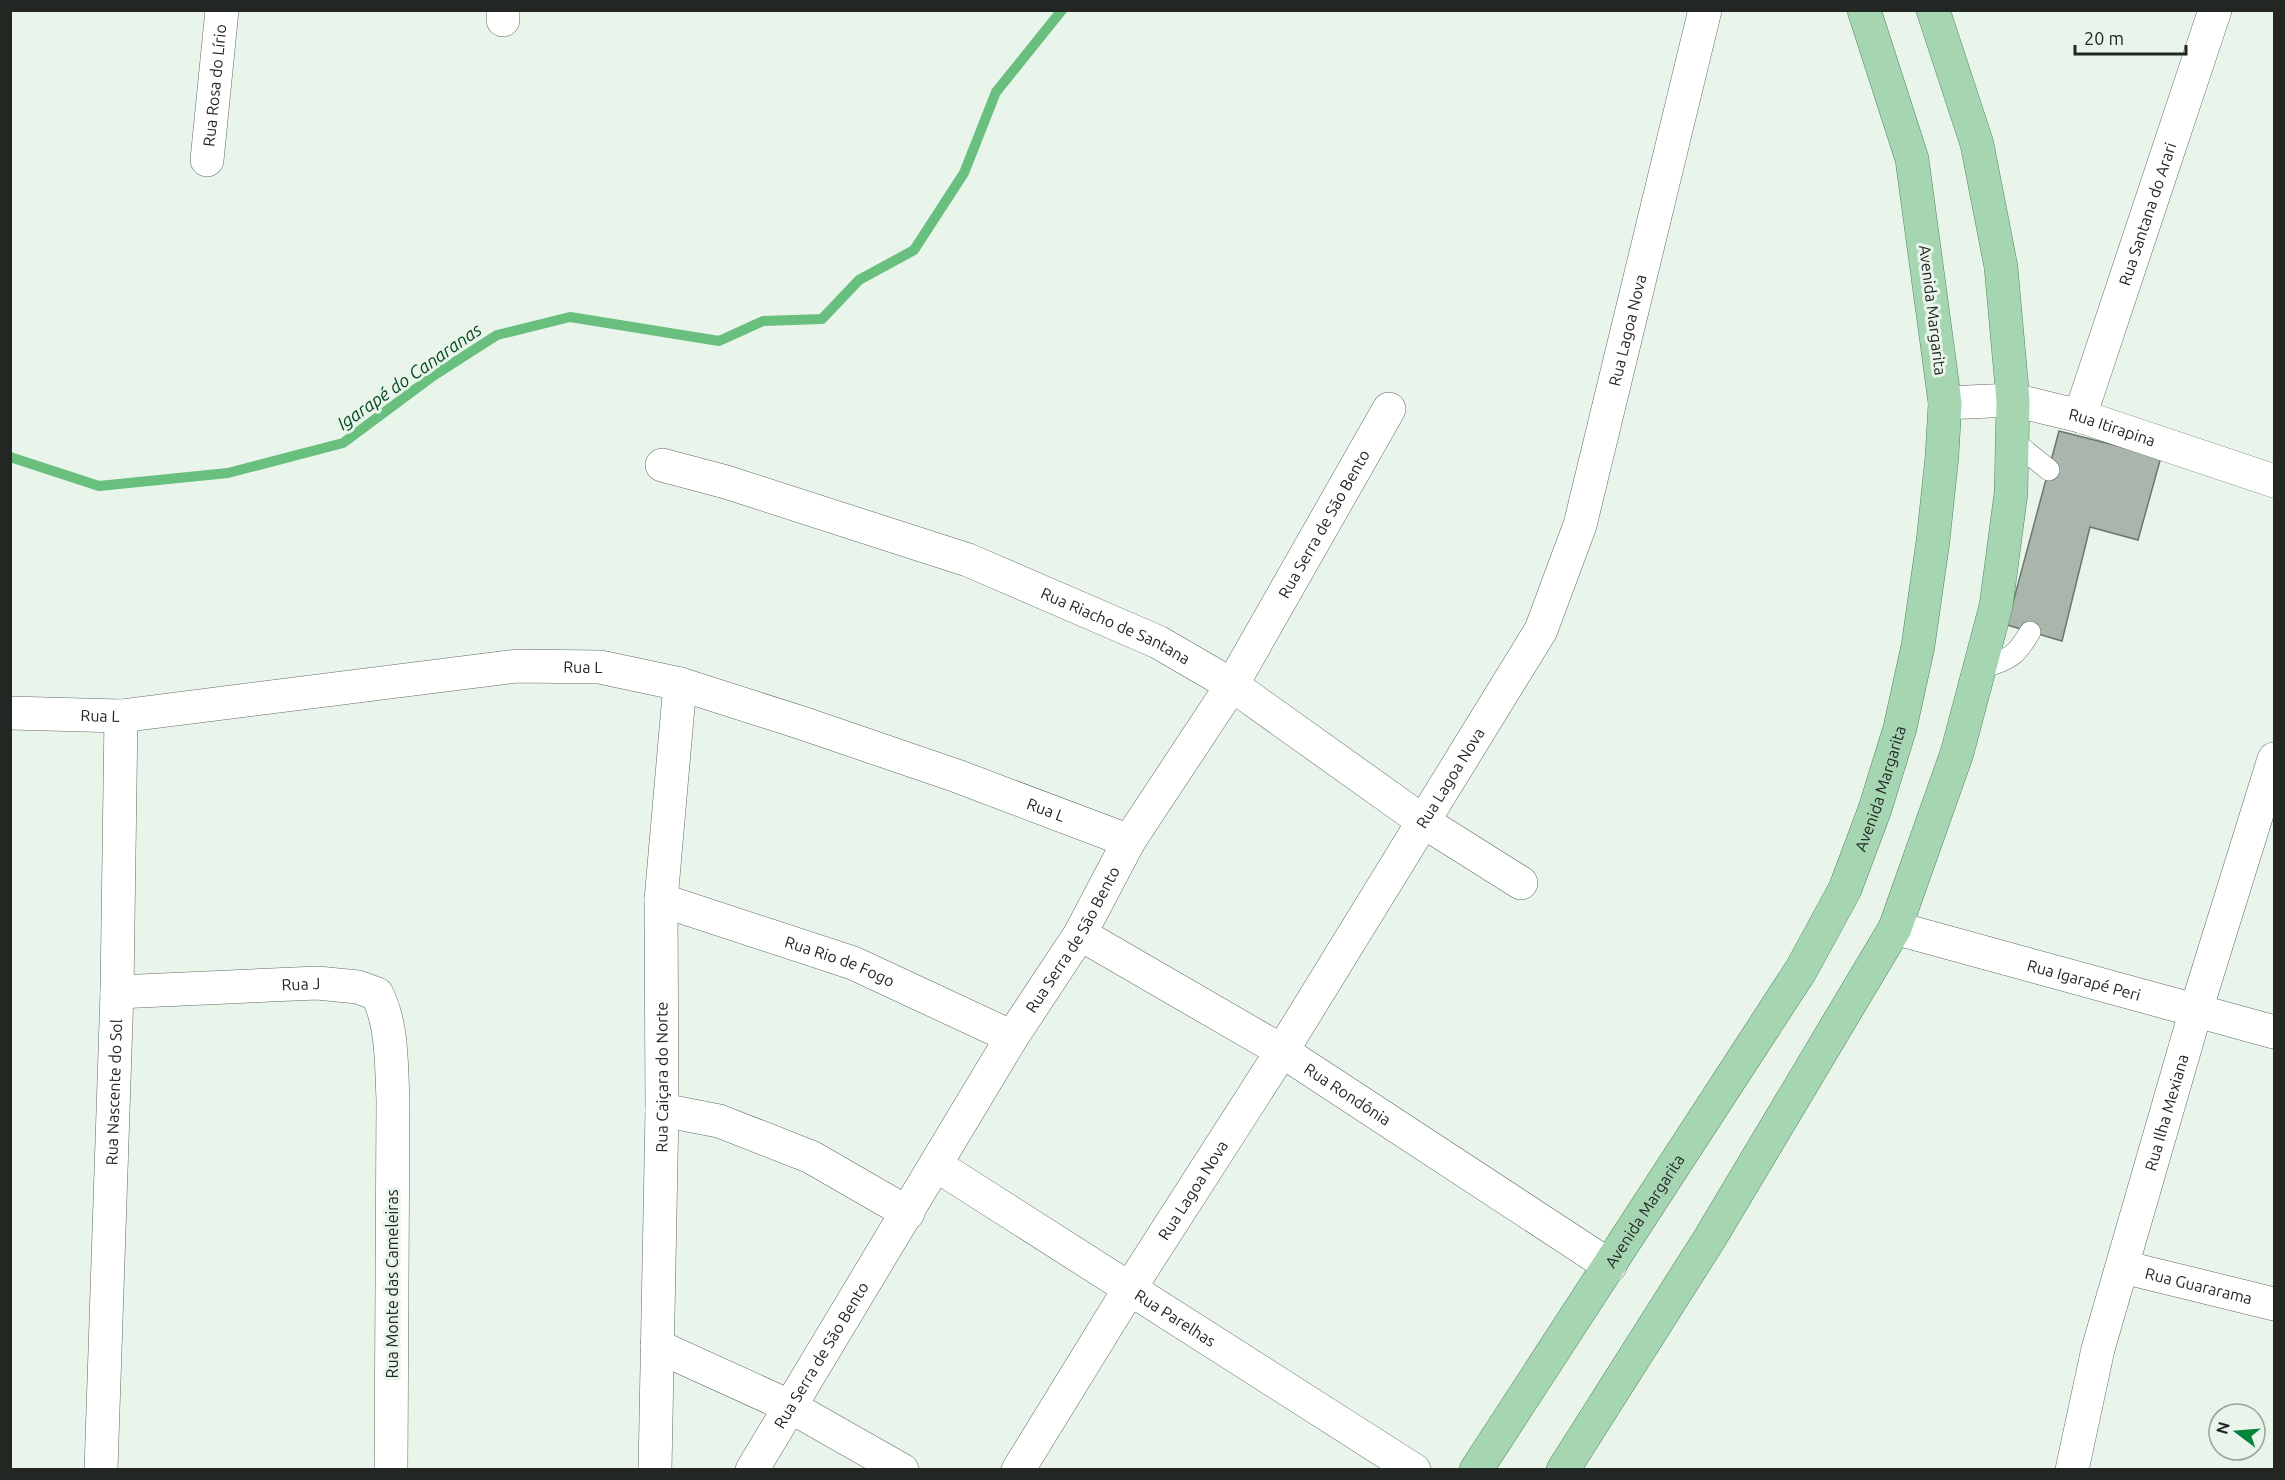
<svg xmlns="http://www.w3.org/2000/svg" width="2285" height="1480" font-family="Ubuntu,sans-serif">
<style>
.lines{fill:none;stroke-linecap:round;stroke-linejoin:round}
.stream{stroke:#68bf7e;stroke-width:10}
.building{fill:#aab5ac;stroke:#6c766e;stroke-width:1.5}
.service-casing{stroke:#616b63;stroke-width:22}
.minor-casing{stroke:#616b63;stroke-width:34}
.primary-casing{stroke:#52865e;stroke-width:34}
.service{stroke:#fff;stroke-width:21}
.minor{stroke:#fff;stroke-width:33}
.primary{stroke:#a6d5b2;stroke-width:33}
.labels{text-anchor:middle;dominant-baseline:central;stroke-width:6;stroke-linejoin:round;paint-order:stroke}
.street-label{font-size:16px;fill:#232724;stroke:#e9f5eb}
.water-label{font-size:18px;font-style:italic;fill:#044920;stroke:#e9f5eb}
</style>
<rect width="100%" height="100%" fill="#e9f5eb"/>
<g class="lines">
<!-- stream -->
<path class="stream" d="M10,457L99,486L228,473L343,443L433,376L497,335L570,317L719,341L763,321L822,319L859,280L914,250L964,173L996,92L1062,10"/>
</g>
<!-- building -->
<path class="building" d="M2059,431L2161,457L2138,540L2090,527L2062,641L2007,625Z"/>
<g class="lines">
<defs>
<path id="service" d="M2012,440L2049,470
M1980,668C2009,659 2014,659 2030,632"/>
<g id="minor">
<path d="M503,20V10"/>
<path id="s1" d="M207,160L222,10"/>
<path id="s2" d="M1945,403L2013,400L2080,416L2274,481"/>
<path id="s3" d="M2080,416L2215,10"/>
<path id="s4" d="M662,465L726,482L968,560L1158,642L1232,685L1424,822L1521,883"/>
<path id="s5" d="M10,713L121,716L517,666L600,667L680,684L802,723L957,776L1129,841"/>
<path id="s6" d="M661,900L853,963L1012,1037"/>
<path id="s7" d="M1895,928L2274,1032"/>
<path id="s8" d="M1080,934L1282,1051L1610,1266"/>
<path id="s9" d="M117,992L317,983L358,987L377,994C393,1026 391,1064 393,1099L391,1470"/>
<path d="M662,1110L719,1121L811,1157L908,1213"/>
<path id="s10" d="M936,1165L1414,1470"/>
<path id="s11" d="M2123,1267L2274,1304"/>
<path d="M657,1346L791,1407L902,1470"/>
<path id="s12" d="M101,1470L117,992L121,716"/>
<path id="s13" d="M655,1470L662,1110L661,900L680,684"/>
<path id="s14" d="M752,1470L1012,1037L1080,934L1129,841L1232,685L1389,409"/>
<path id="s15" d="M1018,1470L1130,1288L1282,1051L1541,630L1580,525L1705,10"/>
<path id="s16" d="M2072,1470L2098,1349L2196,1010L2274,759"/>
</g>
<g id="primary">
<path id="s17" d="M1476,1470L1801,970L1845,889L1875,809L1900,728L1918,646L1933,541L1942,456L1945,403L1912,159L1864,10"/>
<path d="M1563,1470L1710,1238L1895,928L1957,753L1996,606L2011,493L2013,400L2001,267L1977,144L1933,10"/>
</g>
</defs>
<!-- service casing -->
<use href="#service" class="service-casing"/>
<!-- minor casing -->
<use href="#minor" class="minor-casing"/>
<!-- primary casing -->
<use href="#primary" class="primary-casing"/>
<!-- service -->
<use href="#service" class="service"/>
<!-- minor -->
<use href="#minor" class="minor"/>
<!-- primary -->
<use href="#primary" class="primary"/>
</g>
<g class="labels">
<!-- street labels -->
<g class="street-label">
<text stroke="none"><textPath href="#s1" startOffset="75">Rua Rosa do Lírio</textPath></text>
<text stroke="none"><textPath href="#s3" startOffset="213">Rua Santana do Arari</textPath></text>
<text transform="translate(1933 310) rotate(83)">Avenida Margarita</text>
<text stroke="none"><textPath href="#s15" startOffset="1302">Rua Lagoa Nova</textPath></text>
<text stroke="none"><textPath href="#s2" startOffset="171">Rua Itirapina</textPath></text>
<text stroke="none"><textPath href="#s14" startOffset="1106">Rua Serra de São Bento</textPath></text>
<text stroke="none"><textPath href="#s4" startOffset="482">Rua Riacho de Santana</textPath></text>
<text stroke="none"><textPath href="#s5" startOffset="576">Rua L</textPath></text>
<text stroke="none"><textPath href="#s5" startOffset="90">Rua L</textPath></text>
<text stroke="none"><textPath href="#s15" startOffset="816">Rua Lagoa Nova</textPath></text>
<text stroke="none"><textPath href="#s17" startOffset="795">Avenida Margarita</textPath></text>
<text stroke="none"><textPath href="#s5" startOffset="1062">Rua L</textPath></text>
<text stroke="none"><textPath href="#s14" startOffset="620">Rua Serra de São Bento</textPath></text>
<text stroke="none"><textPath href="#s6" startOffset="189">Rua Rio de Fogo</textPath></text>
<text stroke="none"><textPath href="#s7" startOffset="196">Rua Igarapé Peri</textPath></text>
<text stroke="none"><textPath href="#s9" startOffset="184">Rua J</textPath></text>
<text stroke="none"><textPath href="#s13" startOffset="393">Rua Caiçara do Norte</textPath></text>
<text stroke="none"><textPath href="#s12" startOffset="378">Rua Nascente do Sol</textPath></text>
<text stroke="none"><textPath href="#s8" startOffset="312">Rua Rondônia</textPath></text>
<text stroke="none"><textPath href="#s16" startOffset="370">Rua Ilha Mexiana</textPath></text>
<text stroke="none"><textPath href="#s15" startOffset="330">Rua Lagoa Nova</textPath></text>
<text stroke="none"><textPath href="#s17" startOffset="309">Avenida Margarita</textPath></text>
<text transform="translate(392 1284) rotate(-90)">Rua Monte das Cameleiras</text>
<text stroke="none"><textPath href="#s11" startOffset="78">Rua Guararama</textPath></text>
<text stroke="none"><textPath href="#s10" startOffset="284">Rua Parelhas</textPath></text>
<text stroke="none"><textPath href="#s14" startOffset="134">Rua Serra de São Bento</textPath></text>
</g>
<!-- water labels -->
<g class="water-label">
<text transform="translate(409 376) rotate(-35)">Igarapé do Canaranas</text>
</g>
</g>
<!-- border -->
<rect width="2285" height="1480" fill="none" stroke="#232724" stroke-width="24"/>
<!-- north arrow -->
<g transform="translate(2237 1432) rotate(286)"><circle r="28" fill="#e9f5eb" stroke="#9aa39b" stroke-width="1.5"/>
<path d="M0-4.5L10 22L0 15L-10 22Z" fill="#04833d"/>
<text y="-9" font-size="16" font-weight="bold" text-anchor="middle" fill="#232724">N</text>
</g>
<!-- scale -->
<path d="M2075 45v9h111v-9" fill="none" stroke="#232724" stroke-width="3"/>
<text x="2084" y="45" font-size="18" fill="#232724" stroke="#e9f5eb" stroke-width="4.5" paint-order="stroke">20 m</text>
</svg>
